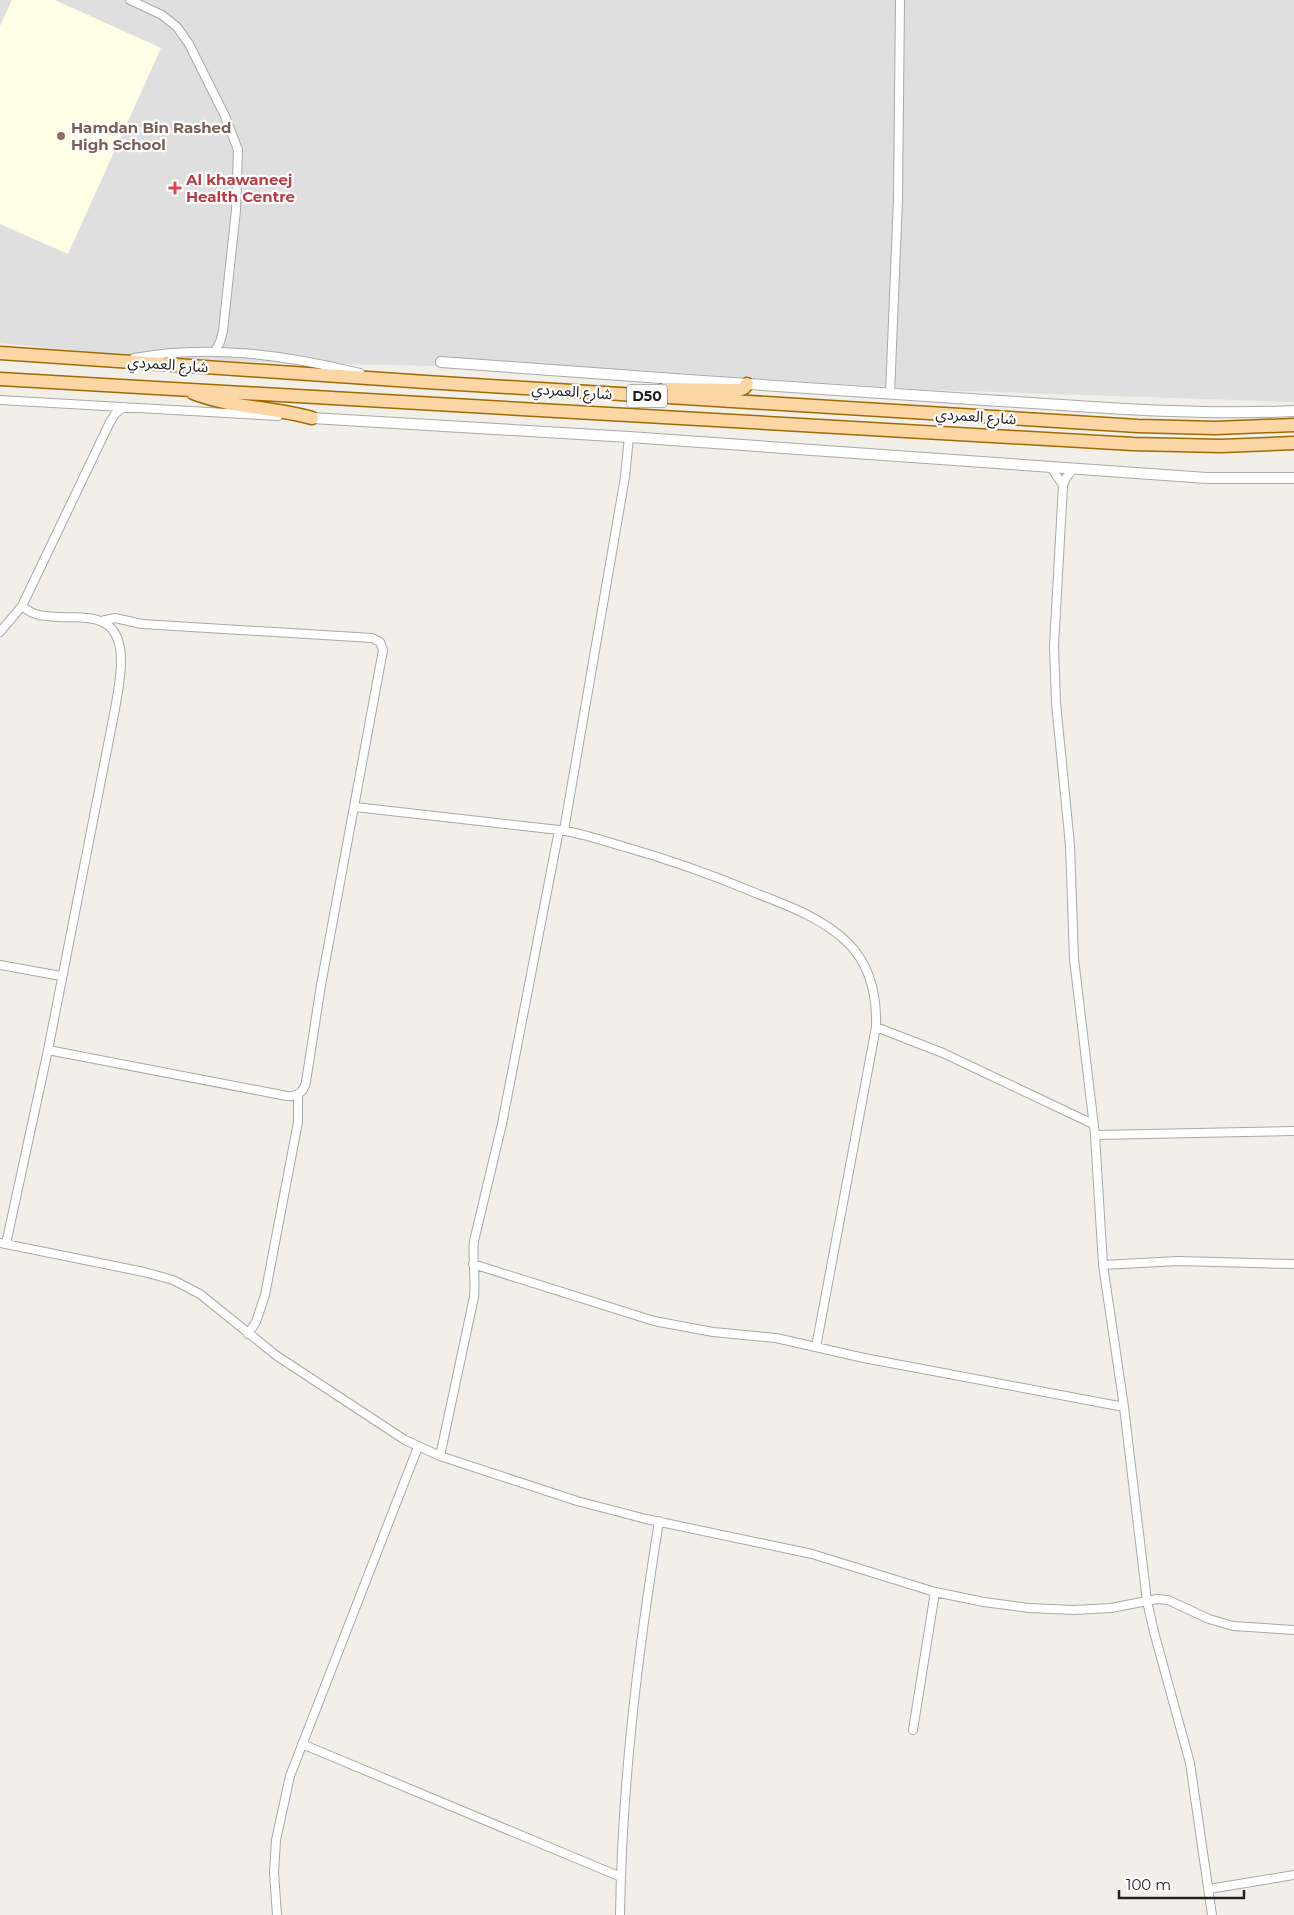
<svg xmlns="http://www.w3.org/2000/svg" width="1294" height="1915" font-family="Montserrat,'Noto Sans Arabic',sans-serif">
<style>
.residential{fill:#e0dfdf}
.education{fill:#ffffe5}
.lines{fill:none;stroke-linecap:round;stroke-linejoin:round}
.minor-casing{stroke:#a9a9a9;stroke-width:10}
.tertiary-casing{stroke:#a9a9a9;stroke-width:12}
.primary-casing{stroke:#a06b00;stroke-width:15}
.minor{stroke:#fff;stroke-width:8}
.tertiary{stroke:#fff;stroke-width:10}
.primary{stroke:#fcd6a4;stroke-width:12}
.education-dot{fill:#8d6e63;stroke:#fff;stroke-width:2}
.health-dot{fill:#e0444e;stroke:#fff;stroke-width:2}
.labels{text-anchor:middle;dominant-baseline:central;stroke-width:4.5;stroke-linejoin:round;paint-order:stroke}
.shield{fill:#fff;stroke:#646464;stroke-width:1}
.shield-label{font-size:14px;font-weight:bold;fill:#222}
.education-label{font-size:15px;font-weight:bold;fill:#785e54;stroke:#fff;text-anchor:start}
.health-label{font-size:15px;font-weight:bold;fill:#be3a42;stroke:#fff;text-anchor:start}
.street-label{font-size:15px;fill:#222;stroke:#fff}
</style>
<rect width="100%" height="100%" fill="#f2efe9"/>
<!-- residential -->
<path class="residential" d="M0,0H1294V402L932,390L648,371L173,360L0,343Z"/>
<!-- education -->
<path class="education" d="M12,0H55L161,48L68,254L0,224V26Z"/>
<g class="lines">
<defs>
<path id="minor" d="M130,0L162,15L177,27L189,44L225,116L238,150L236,210L223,331L220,342L215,351
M134,358C209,344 286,355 360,373
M890,394L898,199L900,0
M0,400L278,416
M1050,466L1063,485
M1074,468L1066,478L1063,485L1054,646L1056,703L1070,845L1074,959L1095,1135L1103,1265L1124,1407L1147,1601L1154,1632L1190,1763L1212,1915
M0,632L22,606L110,422L116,413L124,407
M355,807L559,830C582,833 604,841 625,847C671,860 715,876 758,894C789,906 824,919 848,943C871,966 877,996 876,1027L816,1347
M564,830L625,477L629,437
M0,965L61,976
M876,1027L943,1053L1093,1124
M48,1050L287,1096C297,1097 304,1092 306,1082L321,985L383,650L380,642L372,638L142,624L115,618L101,621
M1095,1135L1294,1131
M0,1243L144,1272L173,1280L200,1294L277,1356L405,1440L440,1456L577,1501L646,1519L812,1554L935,1592L984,1602L1029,1608L1074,1610L1111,1608L1157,1599L1168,1600L1209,1619L1233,1626L1294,1630
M6,1244L48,1050L115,709C119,685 132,632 100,621C88,616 73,618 61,617C44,616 35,617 22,606
M473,1264L654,1321L713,1332L776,1338L864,1358L1124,1407
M1103,1265L1178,1261L1294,1264
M248,1334L256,1322L265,1295L298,1122V1095
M440,1456L474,1297C476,1278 472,1260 474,1241L502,1124L559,830
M913,1730L935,1592
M302,1744L621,1877
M1209,1889L1294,1875
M277,1915L274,1873L276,1840L290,1776L418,1447
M620,1915C622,1782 638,1652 659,1521"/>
<path id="tertiary" d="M441,362C622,375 804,389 985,400C1088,406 1191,416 1294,411
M312,418L629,437L1207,478H1294"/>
<path id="primary" d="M0,353L426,382L1138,426L1215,428L1294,425
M0,379L1133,444L1221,446L1294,443
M664,389L739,390L744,388L747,384
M193,393C231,408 273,407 312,418"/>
</defs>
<!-- minor casing -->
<use href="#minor" class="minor-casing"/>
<!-- tertiary casing -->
<use href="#tertiary" class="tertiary-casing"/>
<!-- primary casing -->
<use href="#primary" class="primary-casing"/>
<!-- minor -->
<use href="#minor" class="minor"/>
<!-- tertiary -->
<use href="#tertiary" class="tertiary"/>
<!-- primary -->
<use href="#primary" class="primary"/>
</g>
<!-- markers -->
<circle class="education-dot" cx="61" cy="136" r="5"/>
<path class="health-dot" d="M172.5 180.5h5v5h5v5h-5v5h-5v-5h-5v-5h5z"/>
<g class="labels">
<!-- shield labels -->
<rect class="shield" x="627" y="384.5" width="40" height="23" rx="4"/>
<g class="shield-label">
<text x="647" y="396">D50</text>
</g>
<!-- education labels -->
<g class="education-label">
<text x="71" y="127">Hamdan Bin Rashed<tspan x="71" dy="17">High School</tspan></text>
</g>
<!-- health labels -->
<g class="health-label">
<text x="186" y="179">Al khawaneej<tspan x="186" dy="17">Health Centre</tspan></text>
</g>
<!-- street labels -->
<g class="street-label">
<text transform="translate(168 364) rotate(4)">شارع العمردي</text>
<text transform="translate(572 391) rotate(4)">شارع العمردي</text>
<text transform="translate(976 416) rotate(4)">شارع العمردي</text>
</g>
</g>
<!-- scale -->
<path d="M1119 1890v8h125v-8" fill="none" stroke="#222222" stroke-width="2.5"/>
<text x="1126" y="1890" font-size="15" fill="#222222" stroke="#ffffff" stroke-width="4" paint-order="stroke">100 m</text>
</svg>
